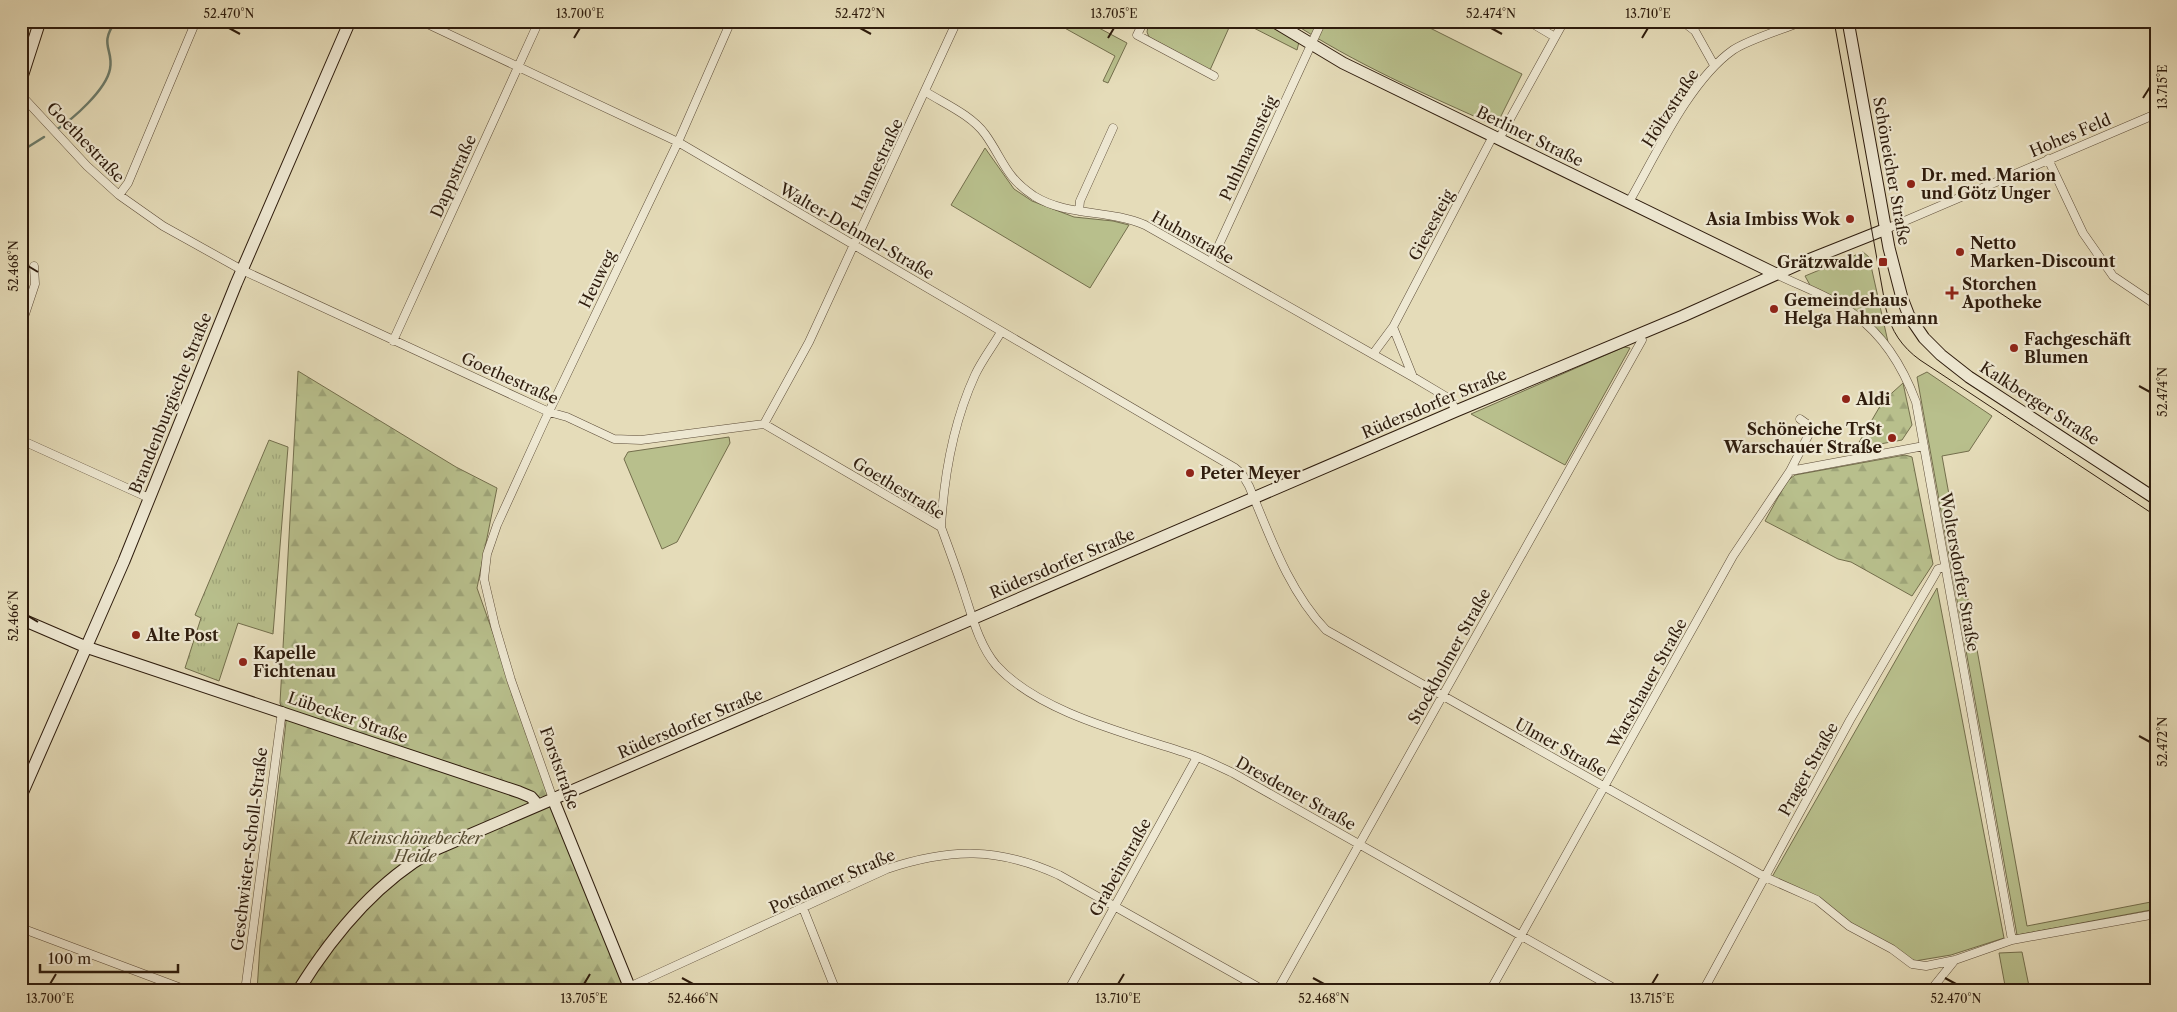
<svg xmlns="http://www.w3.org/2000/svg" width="2177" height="1012" font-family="'Libre Caslon Text',serif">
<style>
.green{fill:#b8bf8c;stroke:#736e4c}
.forest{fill:url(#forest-firs);stroke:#736e4c}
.park{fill:url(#park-tufts);stroke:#736e4c}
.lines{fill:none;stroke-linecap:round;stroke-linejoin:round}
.stream{stroke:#6d7c6b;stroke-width:2.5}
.street-casing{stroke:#5c4c38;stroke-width:9}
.secondary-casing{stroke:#2e1c0d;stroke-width:13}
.street{stroke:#eee8d2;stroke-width:8}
.secondary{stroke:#eee8d2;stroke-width:11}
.tram{stroke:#2e1c0d;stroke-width:1}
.ticks{fill:none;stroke:#2e1c0d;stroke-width:2}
.poi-dot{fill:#8f2418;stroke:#eee8d2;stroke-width:2}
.labels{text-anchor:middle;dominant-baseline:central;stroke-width:4.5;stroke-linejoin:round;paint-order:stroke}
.street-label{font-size:16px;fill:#2e1c0d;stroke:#eee8d2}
.poi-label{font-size:16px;font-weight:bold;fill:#2e1c0d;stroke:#eee8d2;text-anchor:start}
.park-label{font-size:16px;font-style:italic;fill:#574d33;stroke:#eee8d2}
.neatline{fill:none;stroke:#2e1c0d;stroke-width:2}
.ticks-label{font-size:12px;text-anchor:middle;fill:#2e1c0d}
</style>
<defs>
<pattern id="forest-firs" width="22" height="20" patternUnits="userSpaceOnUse" patternTransform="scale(1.25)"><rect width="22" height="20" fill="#b8bf8c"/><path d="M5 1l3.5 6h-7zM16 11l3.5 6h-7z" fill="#9ea478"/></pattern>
<pattern id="park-tufts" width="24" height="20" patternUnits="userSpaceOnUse" patternTransform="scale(1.25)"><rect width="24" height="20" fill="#b8bf8c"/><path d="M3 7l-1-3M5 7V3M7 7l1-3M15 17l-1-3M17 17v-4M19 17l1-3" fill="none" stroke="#9ea478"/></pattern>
</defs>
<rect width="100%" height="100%" fill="#e5dcb9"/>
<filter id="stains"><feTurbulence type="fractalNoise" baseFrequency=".004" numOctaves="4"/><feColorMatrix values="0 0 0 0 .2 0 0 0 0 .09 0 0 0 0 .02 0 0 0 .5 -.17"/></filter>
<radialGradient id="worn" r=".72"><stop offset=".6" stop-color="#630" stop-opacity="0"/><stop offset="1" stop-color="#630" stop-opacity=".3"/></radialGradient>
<!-- green -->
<path class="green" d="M1052,21H1086L1127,43L1108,83L1103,81L1115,56Z
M1149,21H1232L1210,70L1149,37L1147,32Z
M1240,21H1265L1299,42L1297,50Z
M1290,21H1416L1522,74L1496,126C1425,94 1355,64 1290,21Z
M985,148L1014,189L1032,201L1074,217L1113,221L1129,225L1090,288L951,205Z
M1863,252L1869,257L1888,342L1861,316L1811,287L1805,276Z
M1624,347L1630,348L1565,465L1471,414Z
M1927,372L1992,416L1969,451L1942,456L2027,926L2156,901V909L2017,935L1917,377Z
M729,437L730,443L677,542L662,549L624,459L628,452Z
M1937,588L2004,938L1951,955L1915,961L1772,877Z
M2022,952L2030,991H2006L1999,953Z"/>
<!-- forest -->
<path class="forest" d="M298,371L456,467L497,488L477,588L578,873L628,991H257L260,945L286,722L280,703Z
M1903,383L1912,425L1902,440L1858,448V444L1883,401Z
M1905,455L1912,457L1933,564L1912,596L1851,562L1838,559L1765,521L1787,481L1795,475Z"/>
<!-- park -->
<path class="park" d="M269,440L288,447L273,634L238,623L219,681L185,668L201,618L195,615Z"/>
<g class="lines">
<!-- stream -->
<path class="stream" d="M56,130C73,119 106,90 110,69C114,49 98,45 116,21
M21,156L28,147L44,137"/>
<defs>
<path id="street" d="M421,21L678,142L1235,468L1242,474L1249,486C1270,536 1288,590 1326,630L1765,877L1817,900L1849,926L1892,949L1912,964L1926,966L1955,960L2012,940L2156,914
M1144,21L1137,35L1214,76
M1528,21L1555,37
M1682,21L1695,31L1714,65
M926,92C945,104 971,115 985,134C1003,159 1005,177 1034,196C1068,217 1108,209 1145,225L1413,377L1450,399L1456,411
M21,95L87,166L119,195L163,226L242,270L549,412L567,417L614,439L641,440L764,424L941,527C949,549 957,570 964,592C972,616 979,645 996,665C1040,714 1134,735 1195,756C1208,761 1220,767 1233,773L1619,991
M1499,139L1564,21
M2048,159L2083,233L2113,276L2156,305
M119,195L128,183L196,21
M1629,202C1656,155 1689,81 1733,50C1747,40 1786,28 1804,21
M1079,211L1080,201L1113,128
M1886,229L2156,114
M1211,262L1322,21
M1776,274C1802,287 1832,297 1855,315C1884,336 1904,370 1916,402L2012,940
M2150,301L2156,293
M21,326L35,284L34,266
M1393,327L1413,377
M393,341L539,21
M1373,354L1393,327L1493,136
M764,424L809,342L957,21
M21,440L149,498
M1790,471L1808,436L1807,424L1800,419
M941,527C944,475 953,423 975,375C982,360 993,346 1001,332
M553,799L511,680L495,626L484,579L487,554L497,525L544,422L678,142L731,21
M803,908L836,991
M21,928L189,991
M629,987L887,869C950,848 998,847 1059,875L1265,991
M245,991L282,711
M1068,991L1197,757
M1277,991L1642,340L1639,335
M1490,991L1733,556L1790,471L1924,446
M1703,991L1850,720L1933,578L1938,569L1945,567
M1930,991L1955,960"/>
<path id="secondary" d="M1273,21L1343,63L1776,274
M1848,21L1889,248L1902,298L1909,316L1924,338L1941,355L1969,377L2156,499
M21,80L40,21
M21,619L86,647L519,792L531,797L538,805
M21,796L124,561L236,284L350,21
M553,799L631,991
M298,991C332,936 375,883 432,851L1456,411L1683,316L1808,260L1886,229"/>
</defs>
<!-- street casing -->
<use href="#street" class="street-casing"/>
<!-- secondary casing -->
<use href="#secondary" class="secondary-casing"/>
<!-- street -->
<use href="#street" class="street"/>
<!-- secondary -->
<use href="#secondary" class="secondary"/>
<!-- tram -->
<path class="tram" d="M1834,21L1886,309C1891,331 1902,347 1920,360L2156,516"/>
</g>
<!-- ticks -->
<path class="ticks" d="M229,28L240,34M860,28L871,34M1491,28L1502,34M574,38L580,28M1108,38L1114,28M1642,38L1648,28M2143,98L2150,87M28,266L38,272M2139,386L2150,392M28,616L38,622M2139,736L2150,742M682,978L693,984M1313,978L1324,984M1945,978L1956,984M50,984L56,974M584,984L590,974M1118,984L1124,974M1652,984L1658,974"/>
<!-- markers -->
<g class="poi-dot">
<circle cx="1911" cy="184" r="5"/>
<circle cx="1850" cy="219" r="5"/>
<circle cx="1960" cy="252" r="5"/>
<rect x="1878" y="257" width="10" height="10" rx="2.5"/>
<path d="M1949.5 285.5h5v5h5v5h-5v5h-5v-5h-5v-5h5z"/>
<circle cx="1774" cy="309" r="5"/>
<circle cx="2014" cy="348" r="5"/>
<circle cx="1846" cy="399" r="5"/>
<circle cx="1892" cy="438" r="5"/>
<circle cx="1190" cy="473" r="5"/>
<circle cx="136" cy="635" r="5"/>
<circle cx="243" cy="662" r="5"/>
</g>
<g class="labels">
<!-- street labels -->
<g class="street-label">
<text transform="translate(1670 108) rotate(-57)">Höltzstraße</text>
<text transform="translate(2070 135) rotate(-23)">Hohes Feld</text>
<text transform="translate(1530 136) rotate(26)">Berliner Straße</text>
<text transform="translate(86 142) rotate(46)">Goethestraße</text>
<text transform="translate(1248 148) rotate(-65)">Puhlmannsteig</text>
<text transform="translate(877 164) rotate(-65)">Hannestraße</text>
<text transform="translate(1892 171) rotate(80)">Schöneicher Straße</text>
<text transform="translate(453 176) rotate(-66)">Dappstraße</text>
<text transform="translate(1431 225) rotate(-62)">Giesesteig</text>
<text transform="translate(857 231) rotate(30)">Walter-Dehmel-Straße</text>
<text transform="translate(1193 237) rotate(29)">Huhnstraße</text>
<text transform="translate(597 279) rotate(-64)">Heuweg</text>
<text transform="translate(510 378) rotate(24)">Goethestraße</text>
<text transform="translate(170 403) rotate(-68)">Brandenburgische Straße</text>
<text transform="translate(1434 403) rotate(-23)">Rüdersdorfer Straße</text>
<text transform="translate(2040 403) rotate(33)">Kalkberger Straße</text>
<text transform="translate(899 488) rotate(31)">Goethestraße</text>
<text transform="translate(1062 563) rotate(-23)">Rüdersdorfer Straße</text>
<text transform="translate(1960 572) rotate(80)">Woltersdorfer Straße</text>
<text transform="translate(1449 656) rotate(-61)">Stockholmer Straße</text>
<text transform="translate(1647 683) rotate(-61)">Warschauer Straße</text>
<text transform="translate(348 717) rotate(19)">Lübecker Straße</text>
<text transform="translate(690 723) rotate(-23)">Rüdersdorfer Straße</text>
<text transform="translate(1561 747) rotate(29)">Ulmer Straße</text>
<text transform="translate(560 768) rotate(70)">Forststraße</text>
<text transform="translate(1808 769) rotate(-61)">Prager Straße</text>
<text transform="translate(1296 793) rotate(29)">Dresdener Straße</text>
<text transform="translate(249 849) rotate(-83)">Geschwister-Scholl-Straße</text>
<text transform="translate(1120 867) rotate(-61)">Grabeinstraße</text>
<text transform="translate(832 881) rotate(-24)">Potsdamer Straße</text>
</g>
<!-- poi labels -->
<g class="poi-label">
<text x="1921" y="175">Dr. med. Marion<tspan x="1921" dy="18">und Götz Unger</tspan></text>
<text x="1840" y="219" text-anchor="end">Asia Imbiss Wok</text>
<text x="1970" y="243">Netto<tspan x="1970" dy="18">Marken-Discount</tspan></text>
<text x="1873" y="262" text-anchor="end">Grätzwalde</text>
<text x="1962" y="284">Storchen<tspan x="1962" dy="18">Apotheke</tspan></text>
<text x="1784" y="300">Gemeindehaus<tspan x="1784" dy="18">Helga Hahnemann</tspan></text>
<text x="2024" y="339">Fachgeschäft<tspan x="2024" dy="18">Blumen</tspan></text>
<text x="1856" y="399">Aldi</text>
<text x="1882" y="429" text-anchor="end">Schöneiche TrSt<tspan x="1882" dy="18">Warschauer Straße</tspan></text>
<text x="1200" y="473">Peter Meyer</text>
<text x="146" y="635">Alte Post</text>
<text x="253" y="653">Kapelle<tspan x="253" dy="18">Fichtenau</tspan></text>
</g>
<!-- park labels -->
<g class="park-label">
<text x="415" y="838">Kleinschönebecker<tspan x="415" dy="18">Heide</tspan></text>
</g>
</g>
<!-- margin -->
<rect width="2177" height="1012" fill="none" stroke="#e5dcb9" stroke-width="55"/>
<!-- scale -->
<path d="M40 964v8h138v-8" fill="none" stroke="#2e1c0d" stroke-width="2.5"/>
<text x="48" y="964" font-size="15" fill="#2e1c0d" stroke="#eee8d2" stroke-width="4" paint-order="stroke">100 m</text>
<rect x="28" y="28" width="2122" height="956" class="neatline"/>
<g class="ticks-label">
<text x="229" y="18">52.470°N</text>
<text x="580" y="18">13.700°E</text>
<text x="860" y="18">52.472°N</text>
<text x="1114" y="18">13.705°E</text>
<text x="1491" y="18">52.474°N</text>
<text x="1648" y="18">13.710°E</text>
<text transform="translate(2163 87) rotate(-90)" y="4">13.715°E</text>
<text transform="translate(14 266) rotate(-90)" y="4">52.468°N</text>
<text transform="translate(2163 392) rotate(-90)" y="4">52.474°N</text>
<text transform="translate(14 616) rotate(-90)" y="4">52.466°N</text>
<text transform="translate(2163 742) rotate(-90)" y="4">52.472°N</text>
<text x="50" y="1003">13.700°E</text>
<text x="584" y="1003">13.705°E</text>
<text x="693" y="1003">52.466°N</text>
<text x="1118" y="1003">13.710°E</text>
<text x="1324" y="1003">52.468°N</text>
<text x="1652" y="1003">13.715°E</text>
<text x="1956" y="1003">52.470°N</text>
</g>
<rect width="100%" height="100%" filter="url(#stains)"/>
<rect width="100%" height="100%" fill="url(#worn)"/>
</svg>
